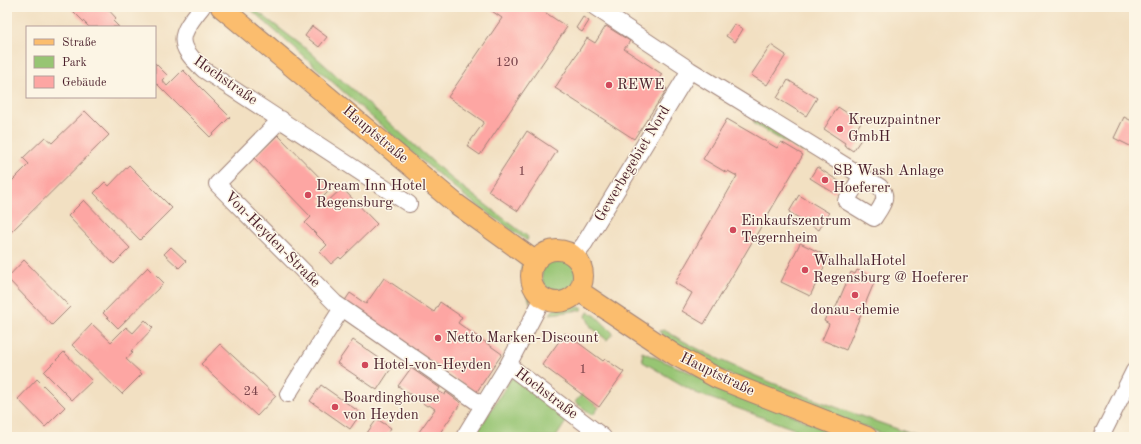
<svg xmlns="http://www.w3.org/2000/svg" width="1141" height="444" font-family="'Old Standard TT',serif">
<style>
.green{fill:#97c573;stroke:#70724f}
.building{fill:#fda6a3}
.lines{fill:none;stroke-linecap:round;stroke-linejoin:round}
.minor-casing{stroke:#9e8076;stroke-width:18}
.major-casing{stroke:#9e8076;stroke-width:22}
.minor{stroke:#fff;stroke-width:16}
.major{stroke:#fbbd6e;stroke-width:20}
.poi-dot{fill:#d1495b;stroke:#fcf5e5;stroke-width:1.5}
.labels{text-anchor:middle;dominant-baseline:central;stroke-width:3;stroke-linejoin:round;paint-order:stroke}
.number-label{font-size:13px;fill:#774149}
.street-label{font-size:15px;fill:#4a1f2b;stroke:#fcf5e5}
.poi-label{font-size:15px;fill:#4a1f2b;stroke:#fcf5e5;text-anchor:start}
</style>
<rect width="100%" height="100%" fill="#fcf5e5"/>
<filter id="ink" filterUnits="userSpaceOnUse"><feTurbulence type="fractalNoise" baseFrequency=".025" numOctaves="2"/><feDisplacementMap in="SourceGraphic" scale="8" xChannelSelector="R" yChannelSelector="G"/><feConvolveMatrix kernelMatrix="1 2 1 2 8 2 1 2 1" color-interpolation-filters="sRGB"/></filter>
<filter id="wash" filterUnits="userSpaceOnUse"><feTurbulence type="fractalNoise" baseFrequency=".012" numOctaves="4" result="noise"/><feDisplacementMap in="SourceGraphic" scale="16" xChannelSelector="R" yChannelSelector="G"/><feGaussianBlur stdDeviation="0.9" result="paint"/><feColorMatrix in="noise" values="0 0 0 0 0 0 0 0 0 0 0 0 0 0 0 0 0 1.4 0 .05"/><feComposite in="paint" operator="in"/></filter>
<g filter="url(#wash)">
<rect width="100%" height="100%" fill="#f2e0c2"/>
<!-- green -->
<path class="green" d="M248,7H251L258,12L308,50L452,179L528,237L527,241L467,198L409,150Z
M754,117L804,147L802,152L754,124Z
M542 275a18 18 0 1 1 36 0a18 18 0 1 1-36 0Z
M522,264C527,272 533,294 530,303L521,270Z
M573,306L583,308L581,310L550,314L554,309Z
M588,312L596,316L613,333L607,340L591,327L586,316Z
M664,330C743,377 833,406 920,437H891L778,395L720,370L676,346L659,331Z
M642,352L844,437H816L696,393L643,362Z
M512,377L569,417L556,437H474Z
M582,394L599,407L593,415L575,402Z"/>
<g id="blocks">
<!-- building -->
<path class="building" d="M69,7H106L116,18L113,21L119,27H89Z
M486,7H537L567,27L480,155L467,146L484,122L448,97L502,18Z
M583,17L589,21L582,32L576,28Z
M734,24L743,29L735,42L726,36Z
M312,26L327,37L319,47L305,36Z
M606,26L630,41L624,49L662,74L657,82L667,89L634,139L555,88L587,38L595,43Z
M771,45L786,55L767,85L751,75Z
M155,63L167,75L162,80L167,86L183,70L230,117L210,137L157,84L155,86Z
M788,80L817,98L806,116L777,98Z
M838,107L861,122L856,130L864,135L853,151L844,145L845,143L824,129Z
M85,111L109,135L7,236V186L29,164L23,158L45,137L52,143Z
M1124,117L1134,122V148L1114,138Z
M727,119L777,148L781,142L803,155L704,324L682,311L692,293L675,283L737,176L728,171L727,173L703,159Z
M527,131L557,151L518,211L488,191Z
M278,135L331,189L320,200L324,205L342,188L377,224L341,259L339,257L331,264L320,252L327,245L305,223L311,217L254,158Z
M129,165L172,208L140,240L94,193L105,182L109,186Z
M817,167L840,182L834,193L810,178Z
M799,195L829,213L819,230L789,212Z
M84,200L130,248L114,264L68,216Z
M800,243L829,257L810,296L781,282Z
M171,247L186,261L179,268L164,254Z
M24,260L70,307L52,325L7,278Z
M148,267L164,283L118,328L103,313Z
M857,270L876,278L846,350L822,340L829,324L824,321L828,312L833,314L851,272L855,274Z
M384,278L434,312L440,302L462,317L458,323L502,354L476,393L344,302L350,293L366,304Z
M145,320L153,328L131,351L133,353L126,359L142,374L122,394L72,345L92,324L111,342L126,327L133,333Z
M565,333L603,361L605,359L624,372L599,407L542,365Z
M353,340L392,367L377,390L337,363Z
M220,344L276,396L257,416L201,364Z
M64,352L92,381L72,400L44,372Z
M411,368L440,388L438,391L445,395L446,392L461,403L437,437H426L419,432L435,409L429,405L427,406L398,386Z
M37,379L65,407L45,427L18,399Z
M321,385L361,413L350,429L310,401Z
M377,419L391,428L387,434L392,437H364Z"/>
</g>
</g>
<g filter="url(#ink)">
<use href="#blocks" fill-opacity="0" stroke="#9e8076" stroke-width="1"/>
<g class="lines">
<defs>
<path id="minor" d="M202,7C179,35 175,44 204,70L409,204
M595,7L690,70L880,187C890,198 880,208 874,218L846,201L862,176
M281,119L217,184L335,303L483,406
M574,256L584,244L690,70
M508,365L603,437
M288,394L342,308
M464,437L508,365L543,298
M1101,437L1134,371"/>
<path id="major" d="M221,7L455,203L535,261
M531 276a26 26 0 1 1 52 0a26 26 0 1 1-52 0Z
M579,291L675,355L717,378L867,437"/>
</defs>
<!-- minor casing -->
<use href="#minor" class="minor-casing"/>
<!-- major casing -->
<use href="#major" class="major-casing"/>
<!-- minor -->
<use href="#minor" class="minor"/>
<!-- major -->
<use href="#major" class="major"/>
</g>
</g>
<!-- markers -->
<g class="poi-dot">
<circle cx="609" cy="85" r="4"/>
<circle cx="840" cy="129" r="4"/>
<circle cx="825" cy="180" r="4"/>
<circle cx="308" cy="195" r="4"/>
<circle cx="733" cy="230" r="4"/>
<circle cx="805" cy="270" r="4"/>
<circle cx="855" cy="295" r="4"/>
<circle cx="438" cy="338" r="4"/>
<circle cx="365" cy="365" r="4"/>
<circle cx="335" cy="407" r="4"/>
</g>
<g class="labels">
<!-- number labels -->
<g class="number-label">
<text x="507" y="62">120</text>
<text x="522" y="171">1</text>
<text x="583" y="369">1</text>
<text x="251" y="391">24</text>
</g>
<!-- street labels -->
<g class="street-label">
<text transform="translate(225 81) rotate(35)">Hochstraße</text>
<text transform="translate(375 135) rotate(40)">Hauptstraße</text>
<text transform="translate(633 164) rotate(-59)">Gewerbegebiet Nord</text>
<text transform="translate(272 240) rotate(45)">Von-Heyden-Straße</text>
<text transform="translate(717 375) rotate(26)">Hauptstraße</text>
<text transform="translate(546 394) rotate(37)">Hochstraße</text>
</g>
<!-- poi labels -->
<g class="poi-label">
<text x="617" y="85">REWE</text>
<text x="848" y="120">Kreuzpaintner<tspan x="848" dy="17">GmbH</tspan></text>
<text x="833" y="171">SB Wash Anlage<tspan x="833" dy="17">Hoeferer</tspan></text>
<text x="316" y="186">Dream Inn Hotel<tspan x="316" dy="17">Regensburg</tspan></text>
<text x="741" y="221">Einkaufszentrum<tspan x="741" dy="17">Tegernheim</tspan></text>
<text x="813" y="261">WalhallaHotel<tspan x="813" dy="17">Regensburg @ Hoeferer</tspan></text>
<text x="855" y="310" text-anchor="middle">donau-chemie</text>
<text x="446" y="338">Netto Marken-Discount</text>
<text x="373" y="365">Hotel-von-Heyden</text>
<text x="343" y="398">Boardinghouse<tspan x="343" dy="17">von Heyden</tspan></text>
</g>
</g>
<!-- margin -->
<rect width="1141" height="444" fill="none" stroke="#fcf5e5" stroke-width="24"/>
<!-- legend -->
<rect x="26" y="26" width="130" height="72" fill="#fcf5e5" stroke="#b59f9b"/>
<rect x="34" y="39" width="20" height="6" fill="#fbbd6e" stroke="#b59f9b"/>
<text x="62" y="46" font-size="12" fill="#4a1f2b">Straße</text>
<rect x="34" y="56" width="20" height="12" fill="#97c573" stroke="#b59f9b"/>
<text x="62" y="66" font-size="12" fill="#4a1f2b">Park</text>
<rect x="34" y="76" width="20" height="12" fill="#fda6a3" stroke="#b59f9b"/>
<text x="62" y="86" font-size="12" fill="#4a1f2b">Gebäude</text>
</svg>
